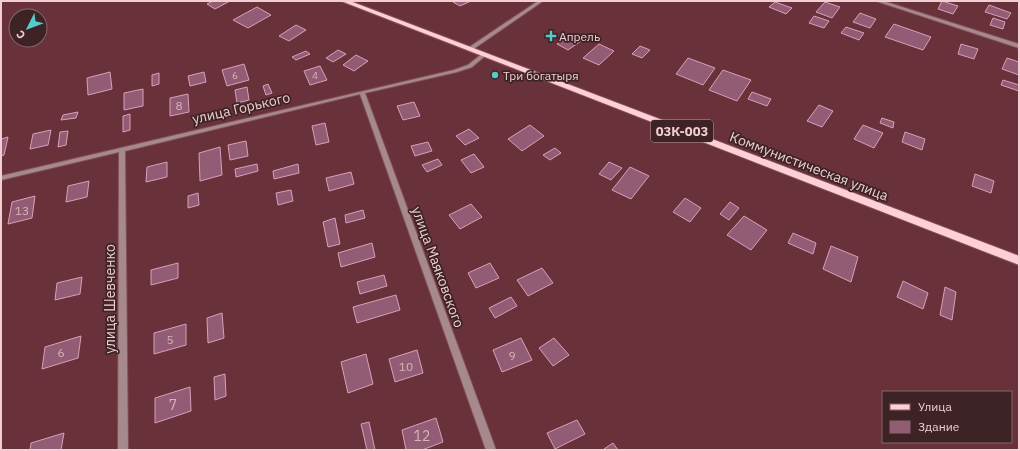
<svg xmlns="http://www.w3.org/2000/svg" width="1020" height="451" font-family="'IBM Plex Sans',sans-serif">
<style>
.building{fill:#935c75;stroke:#db9fb9}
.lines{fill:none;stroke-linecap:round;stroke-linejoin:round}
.minor-casing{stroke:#845158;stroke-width:2}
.major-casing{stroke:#845158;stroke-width:2}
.minor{fill:#a6898c;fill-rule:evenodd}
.major{fill:#fecfd4;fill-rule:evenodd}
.poi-dot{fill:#54cdc8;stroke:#3d2326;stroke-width:1.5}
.labels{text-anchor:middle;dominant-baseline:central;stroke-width:3.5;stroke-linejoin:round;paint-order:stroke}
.far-number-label{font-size:10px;fill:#dab2ba}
.far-poi-label{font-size:12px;fill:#f1ced1;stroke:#3d2326;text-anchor:start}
.number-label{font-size:12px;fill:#dab2ba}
.shield{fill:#3d2326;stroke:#bb9b9e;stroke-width:1}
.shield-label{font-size:13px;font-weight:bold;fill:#f1ced1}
.street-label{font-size:14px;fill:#f1ced1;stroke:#3d2326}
.near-number-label{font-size:14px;fill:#dab2ba}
</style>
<rect width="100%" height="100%" fill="#69323a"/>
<!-- building -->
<path class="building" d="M213,1H230L215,9L207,4Z
M455,1H471L460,6L453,2Z
M942,1L958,6L953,14L938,9Z
M775,2L792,8L786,14L769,7Z
M825,2L840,7L832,18L816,12Z
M989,5L1011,13L1007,19L985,12Z
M257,7L271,15L248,28L233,20Z
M860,13L876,19L870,28L853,22Z
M814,16L829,21L824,28L809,23Z
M993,18L1005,22L1003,29L990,25Z
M894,24L931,37L923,50L885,37Z
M296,25L306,30L289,41L279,36Z
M846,27L864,33L859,40L841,33Z
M570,35L581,41L568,50L557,44Z
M599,44L614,51L599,65L583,58Z
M961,44L978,49L974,59L958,54Z
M640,46L650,50L642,58L632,54Z
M338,50L346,54L333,62L326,58Z
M306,51L310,54L296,60L292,57Z
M356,55L368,61L354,71L343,65Z
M688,58L715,68L703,85L676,74Z
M1007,58L1019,62V75L1002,69Z
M244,64L249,80L227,86L222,70Z
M320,66L327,80L310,85L304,71Z
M723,70L751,80L737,101L709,90Z
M110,72L112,89L88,95L87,78Z
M204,72L206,82L190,86L188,76Z
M159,73V84L152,86V75Z
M1003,80L1019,85V91L1001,85Z
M268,84L272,93L266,95L263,86Z
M247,87L249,100L237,103L235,90Z
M143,89V106L124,110V93Z
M752,92L771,99L767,106L748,99Z
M188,94L189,112L170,116V98Z
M414,102L420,116L403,120L397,106Z
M819,105L833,111L822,127L807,121Z
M78,112L76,118L61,120L63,115Z
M130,114V130L123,132V116Z
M882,118L894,122L893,128L880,123Z
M325,123L329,142L316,145L312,126Z
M530,125L544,136L522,151L508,139Z
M863,125L883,133L874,148L854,139Z
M469,129L479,138L465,145L456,136Z
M51,130L48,145L30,149L33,134Z
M68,131L66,145L58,147L60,132Z
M905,132L925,139L922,150L902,142Z
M8,137L4,155L1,156V139Z
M246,141L248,156L230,160L228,145Z
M428,142L432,151L415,156L411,146Z
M220,147L222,175L200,181L199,153Z
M555,148L561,153L550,160L543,155Z
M474,154L484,167L471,173L461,160Z
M438,159L442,165L427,172L422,165Z
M167,162V177L146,182L147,167Z
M609,162L622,168L611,180L599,174Z
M257,164L258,171L236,177L235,169Z
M298,164L299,173L274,179L273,171Z
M630,167L649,176L631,199L612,190Z
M351,172L354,184L329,191L326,178Z
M975,174L994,181L991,193L972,186Z
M89,181L87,197L66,202L68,186Z
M291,190L293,201L278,205L276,193Z
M198,193L199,205L188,208V196Z
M35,196L32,218L8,224L12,202Z
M685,198L701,208L690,222L673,212Z
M730,202L739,208L729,220L720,214Z
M471,204L482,217L460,229L449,215Z
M363,210L365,218L346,223L345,215Z
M744,216L767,230L751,250L727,235Z
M335,218L340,244L328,247L323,222Z
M793,233L816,243L813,254L788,243Z
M372,243L375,257L341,267L338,253Z
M831,246L858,257L851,282L823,269Z
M178,263V278L151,285V270Z
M490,263L499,278L476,288L468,273Z
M542,268L553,283L528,296L517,280Z
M384,275L387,286L360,294L357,282Z
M82,277L80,294L55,300L57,283Z
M903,281L928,293L923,309L897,297Z
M945,287L956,292L952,320L940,315Z
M396,295L400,310L357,323L353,307Z
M511,297L517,306L495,318L489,308Z
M222,313L224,338L208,343L207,318Z
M186,324V345L154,354V333Z
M81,336L78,358L42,369L45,347Z
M521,338L532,360L502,372L493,350Z
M554,338L569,355L553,366L539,348Z
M417,350L423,373L395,382L389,359Z
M366,354L373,384L348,393L341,362Z
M225,374L226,396L215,400L214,377Z
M190,387L191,411L155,423V398Z
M436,418L443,442L422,450H406L402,430Z
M577,420L585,434L555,449L547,433Z
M369,422L375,450H367L361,424Z
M64,433L61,450H30L31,443Z
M613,443L618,450H605L604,449Z"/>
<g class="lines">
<defs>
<path id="minor" d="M538,1H543L472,50H468V48Z
M876,1H883L1019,44V48Z
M483,53L485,54V56L472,67L457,72L365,93L496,450H486L360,94L125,151L128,450H118L119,152L1,180V176L454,70L468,65Z"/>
<path id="major" d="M341,1H350L1019,256V265Z"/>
</defs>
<!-- minor casing -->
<use href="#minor" class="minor-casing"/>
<!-- major casing -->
<use href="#major" class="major-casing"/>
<!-- minor -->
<use href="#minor" class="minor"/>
<!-- major -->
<use href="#major" class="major"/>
</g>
<!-- markers -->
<g class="poi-dot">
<path d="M549 30h4v4h4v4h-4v4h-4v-4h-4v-4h4z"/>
<circle cx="495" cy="75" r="4"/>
</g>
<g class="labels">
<!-- far-number labels -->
<g class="far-number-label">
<text x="235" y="75">6</text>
<text x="315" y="75">4</text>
</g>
<!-- far-poi labels -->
<g class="far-poi-label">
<text x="559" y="36">Апрель</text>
<text x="503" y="75">Три богатыря</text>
</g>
<!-- number labels -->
<g class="number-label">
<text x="179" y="105">8</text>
<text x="22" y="210">13</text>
<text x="170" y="339">5</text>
<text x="61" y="352">6</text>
<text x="512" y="355">9</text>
<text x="406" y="366">10</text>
</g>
<!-- shield labels -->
<rect class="shield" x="651" y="120" width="62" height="22" rx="3"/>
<g class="shield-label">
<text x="682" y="131">03К-003</text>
</g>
<!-- street labels -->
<g class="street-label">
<text transform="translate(241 108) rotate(-13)">улица Горького</text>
<text transform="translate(809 166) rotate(21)">Коммунистическая улица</text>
<text transform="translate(438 267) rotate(70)">улица Маяковского</text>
<text transform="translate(110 299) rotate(-90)">улица Шевченко</text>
</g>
<!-- near-number labels -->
<g class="near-number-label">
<text x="173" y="405">7</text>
<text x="422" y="436">12</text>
</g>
</g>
<!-- border -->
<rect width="1020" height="451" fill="none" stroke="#f1ced1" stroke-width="4"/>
<!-- legend -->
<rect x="882" y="391" width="130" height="52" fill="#3d2326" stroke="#85676a"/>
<rect x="890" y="404" width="20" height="6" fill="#fecfd4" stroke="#85676a"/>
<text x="918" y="411" font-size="12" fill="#f1ced1">Улица</text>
<rect x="890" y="421" width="20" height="12" fill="#935c75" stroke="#85676a"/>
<text x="918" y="431" font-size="12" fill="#f1ced1">Здание</text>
<!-- north arrow -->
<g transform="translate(28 28) rotate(228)"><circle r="19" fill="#3d2326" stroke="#85676a"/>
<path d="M0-3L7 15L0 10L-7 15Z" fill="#54cdc8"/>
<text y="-6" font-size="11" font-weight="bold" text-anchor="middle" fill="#f1ced1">С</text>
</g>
</svg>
